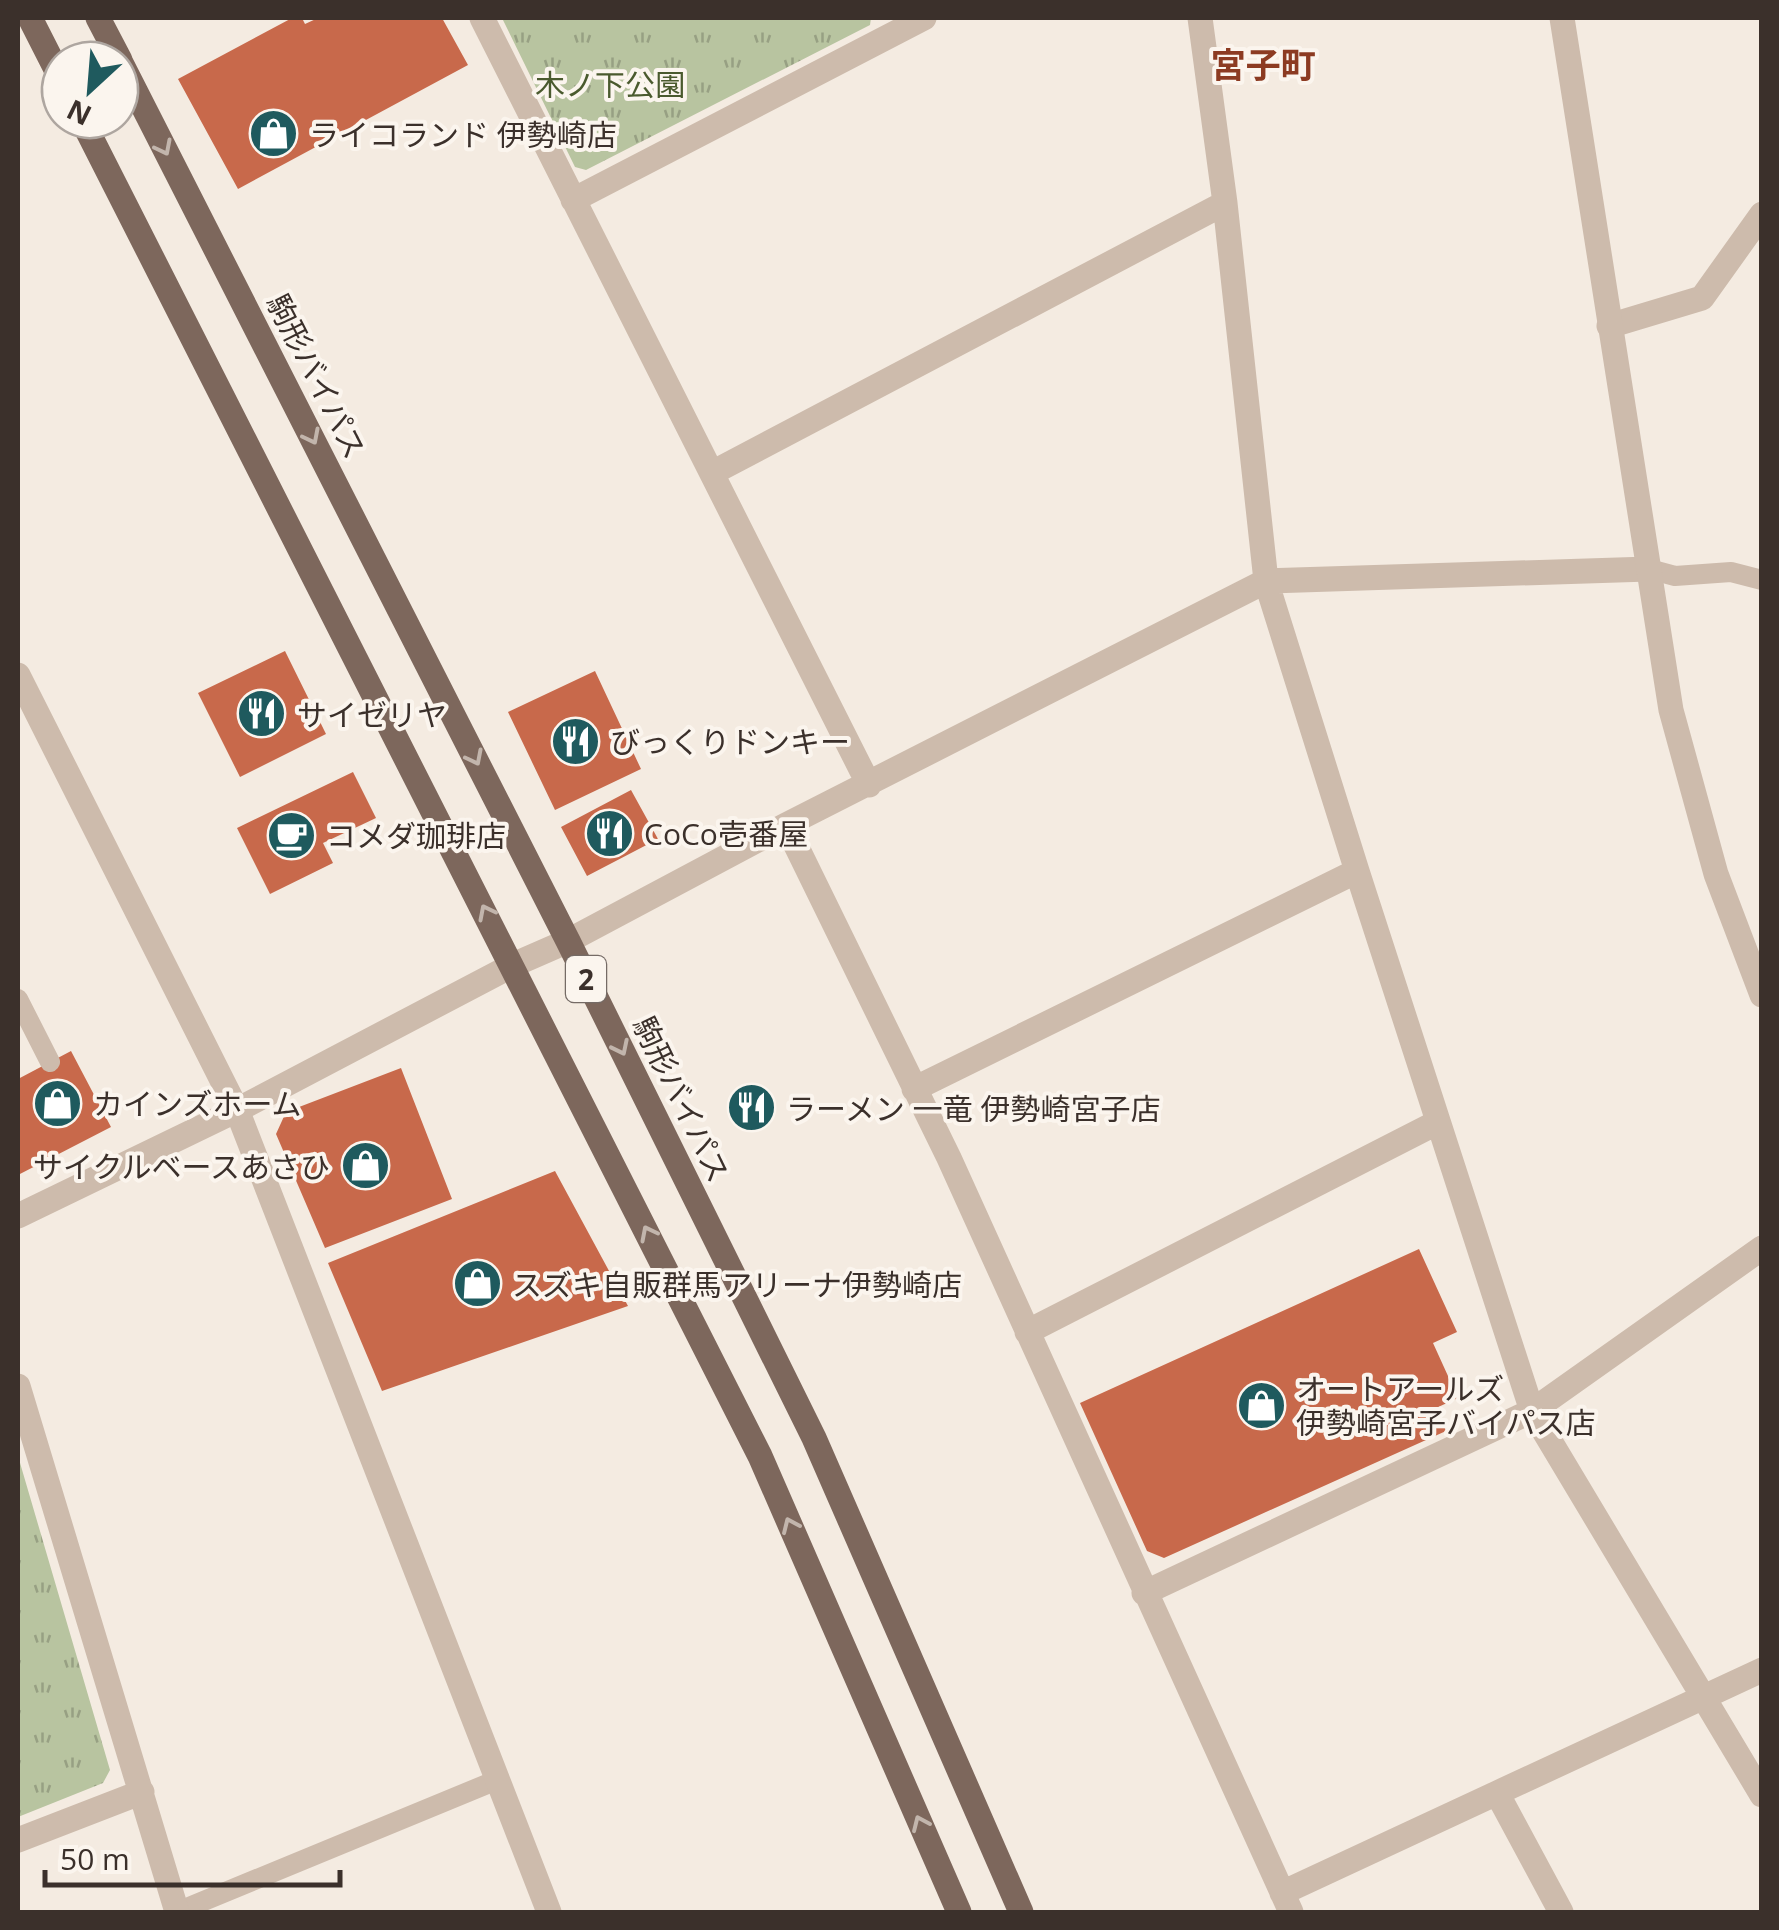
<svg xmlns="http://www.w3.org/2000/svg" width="1779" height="1930" font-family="'Open Sans','Noto Sans JP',sans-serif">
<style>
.park{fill:url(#park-tufts)}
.building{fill:#c8694b}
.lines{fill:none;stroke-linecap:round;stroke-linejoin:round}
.service{stroke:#cdbbac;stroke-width:20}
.minor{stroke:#cdbbac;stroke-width:25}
.tertiary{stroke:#cdbbac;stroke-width:25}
.primary{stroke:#7d675c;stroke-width:25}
.oneway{stroke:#c2b5ac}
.labels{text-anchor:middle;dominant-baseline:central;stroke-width:8;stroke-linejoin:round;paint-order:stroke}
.shield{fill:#fbf5ee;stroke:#756b66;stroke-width:2.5}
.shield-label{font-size:28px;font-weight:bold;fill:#3b302b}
.park-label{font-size:30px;fill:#4a5a2e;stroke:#fbf5ee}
.poi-label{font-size:30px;fill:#3b302b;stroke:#fbf5ee;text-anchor:start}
.street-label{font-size:30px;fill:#3b302b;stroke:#fbf5ee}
.quarter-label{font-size:35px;font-weight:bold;fill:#8c3b22;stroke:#fbf5ee}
</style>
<defs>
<pattern id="park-tufts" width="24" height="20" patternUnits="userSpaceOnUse" patternTransform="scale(2.5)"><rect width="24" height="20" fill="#b8c4a0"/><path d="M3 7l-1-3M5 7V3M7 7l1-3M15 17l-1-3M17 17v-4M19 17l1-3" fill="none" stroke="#97a083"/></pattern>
</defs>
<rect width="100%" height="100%" fill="#f4ebe1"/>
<!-- park -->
<path class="park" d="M502,18H871L870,25L586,170L575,167Z
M18,1456L110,1770L103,1783L18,1817Z"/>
<!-- building -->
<path class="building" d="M292,18H302L305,24L318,18H442L468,65L238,189L178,79Z
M285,651L326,734L240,777L198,693Z
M595,671L641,769L555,810L508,712Z
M353,772L376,818L323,843L333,863L270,894L237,828Z
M631,790L658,839L587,876L561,827Z
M71,1051L111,1127L18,1175V1079Z
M401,1068L452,1199L325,1248L276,1134L286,1112Z
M555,1171L628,1306L382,1391L328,1263Z
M1419,1249L1457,1332L1433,1343L1458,1398L1436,1408L1446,1431L1164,1558L1147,1551L1080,1403Z"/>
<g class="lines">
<!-- service -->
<path class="service" d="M1649,569L1675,576L1731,572L1762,580
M18,999L50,1062
M177,1912L497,1780"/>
<!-- minor -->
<path class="minor" d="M482,18L869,785
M1200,18L1225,203L1266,581L1357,871L1532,1411L1762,1795
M573,200L924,18
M1609,326L1702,298L1762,214
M712,473L1225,203
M786,825L949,1158L1291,1912
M568,941L786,825L1266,581L1649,569
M914,1089L1357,871
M1027,1332L1438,1122
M18,1386L177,1912
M1144,1593L1532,1411L1762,1248
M1497,1793L1762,1670
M18,1840L142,1792
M1282,1893L1497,1793L1561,1912"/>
<!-- tertiary -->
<path class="tertiary" d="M1562,18L1671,710L1716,874L1762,995
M18,675L237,1110L549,1912
M18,1216L237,1110L513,965L568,941"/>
<!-- primary -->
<path class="primary" d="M30,18L60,77
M98,18L120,60
M120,61L568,941L814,1438L1021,1912
M82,120L760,1456L959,1912"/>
</g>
<!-- one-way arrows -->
<defs><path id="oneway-chevron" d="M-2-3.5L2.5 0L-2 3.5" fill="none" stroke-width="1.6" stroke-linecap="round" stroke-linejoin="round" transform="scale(2.5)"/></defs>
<g class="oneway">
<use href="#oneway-chevron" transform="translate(164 148) rotate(63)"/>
<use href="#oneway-chevron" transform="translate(312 437) rotate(63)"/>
<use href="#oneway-chevron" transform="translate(475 758) rotate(63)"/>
<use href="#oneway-chevron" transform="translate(486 912) rotate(-117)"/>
<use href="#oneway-chevron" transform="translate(621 1048) rotate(64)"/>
<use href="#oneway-chevron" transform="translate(648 1233) rotate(-117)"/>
<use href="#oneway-chevron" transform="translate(790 1525) rotate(-114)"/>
<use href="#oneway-chevron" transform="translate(920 1823) rotate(-114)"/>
</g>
<!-- icons -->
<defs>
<symbol id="shop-disc" viewBox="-11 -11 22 22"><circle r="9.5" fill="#1f5a5e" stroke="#fbf5ee"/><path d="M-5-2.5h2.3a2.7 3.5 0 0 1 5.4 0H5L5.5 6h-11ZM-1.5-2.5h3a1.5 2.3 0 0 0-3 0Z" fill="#fff"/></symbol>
<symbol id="restaurant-disc" viewBox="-11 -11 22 22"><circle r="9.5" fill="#1f5a5e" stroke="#fbf5ee"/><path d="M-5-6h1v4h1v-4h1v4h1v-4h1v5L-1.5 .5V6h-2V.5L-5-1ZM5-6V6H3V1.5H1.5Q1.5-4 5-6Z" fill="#fff"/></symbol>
<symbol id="cafe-disc" viewBox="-11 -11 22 22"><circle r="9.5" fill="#1f5a5e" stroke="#fbf5ee"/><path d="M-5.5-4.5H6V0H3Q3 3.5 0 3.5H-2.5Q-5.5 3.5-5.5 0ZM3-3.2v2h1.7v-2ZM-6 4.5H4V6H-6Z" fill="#fff"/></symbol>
</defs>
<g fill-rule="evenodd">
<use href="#shop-disc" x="246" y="106" width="55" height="55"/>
<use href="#restaurant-disc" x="234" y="686" width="55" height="55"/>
<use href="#restaurant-disc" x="548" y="714" width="55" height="55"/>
<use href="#restaurant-disc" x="582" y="806" width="55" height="55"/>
<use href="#cafe-disc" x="264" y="808" width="55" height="55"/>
<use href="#shop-disc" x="30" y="1076" width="55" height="55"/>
<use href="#restaurant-disc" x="724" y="1080" width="55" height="55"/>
<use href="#shop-disc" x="338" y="1138" width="55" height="55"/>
<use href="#shop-disc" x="450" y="1256" width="55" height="55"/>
<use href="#shop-disc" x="1234" y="1378" width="55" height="55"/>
</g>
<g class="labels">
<!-- shield labels -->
<rect class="shield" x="566" y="956" width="40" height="46" rx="8"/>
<g class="shield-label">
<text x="586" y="979">2</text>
</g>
<!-- park labels -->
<g class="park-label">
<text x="610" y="84">木ノ下公園</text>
</g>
<!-- poi labels -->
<g class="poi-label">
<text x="309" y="134">ライコランド 伊勢崎店</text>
<text x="297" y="714">サイゼリヤ</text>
<text x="610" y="741">びっくりドンキー</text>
<text x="644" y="833">CoCo壱番屋</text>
<text x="326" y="835">コメダ珈琲店</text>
<text x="93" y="1103">カインズホーム</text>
<text x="786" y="1108">ラーメン 一竜 伊勢崎宮子店</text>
<text x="330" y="1166" text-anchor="end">サイクルベースあさひ</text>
<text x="512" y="1284">スズキ自販群馬アリーナ伊勢崎店</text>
<text x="1296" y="1388">オートアールズ<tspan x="1296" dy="34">伊勢崎宮子バイパス店</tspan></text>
</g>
<!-- street labels -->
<g class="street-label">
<text transform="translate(317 376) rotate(63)">駒形バイパス</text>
<text transform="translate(682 1099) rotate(64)">駒形バイパス</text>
</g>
<!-- quarter labels -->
<g class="quarter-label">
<text x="1263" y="64">宮子町</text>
</g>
</g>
<!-- border -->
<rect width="1779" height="1930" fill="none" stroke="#3b302b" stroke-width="40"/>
<!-- north arrow -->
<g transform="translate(90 90) rotate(206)"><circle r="48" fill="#fbf5ee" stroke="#aea6a0" stroke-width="2.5"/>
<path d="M0-8L18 38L0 25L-18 38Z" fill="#1f5a5e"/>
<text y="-15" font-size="28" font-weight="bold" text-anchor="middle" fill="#3b302b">N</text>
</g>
<!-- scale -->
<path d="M45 1870v15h295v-15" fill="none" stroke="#3b302b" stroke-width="5"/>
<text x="60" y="1870" font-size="30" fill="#3b302b" stroke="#fbf5ee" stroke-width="8" paint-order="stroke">50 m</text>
</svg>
